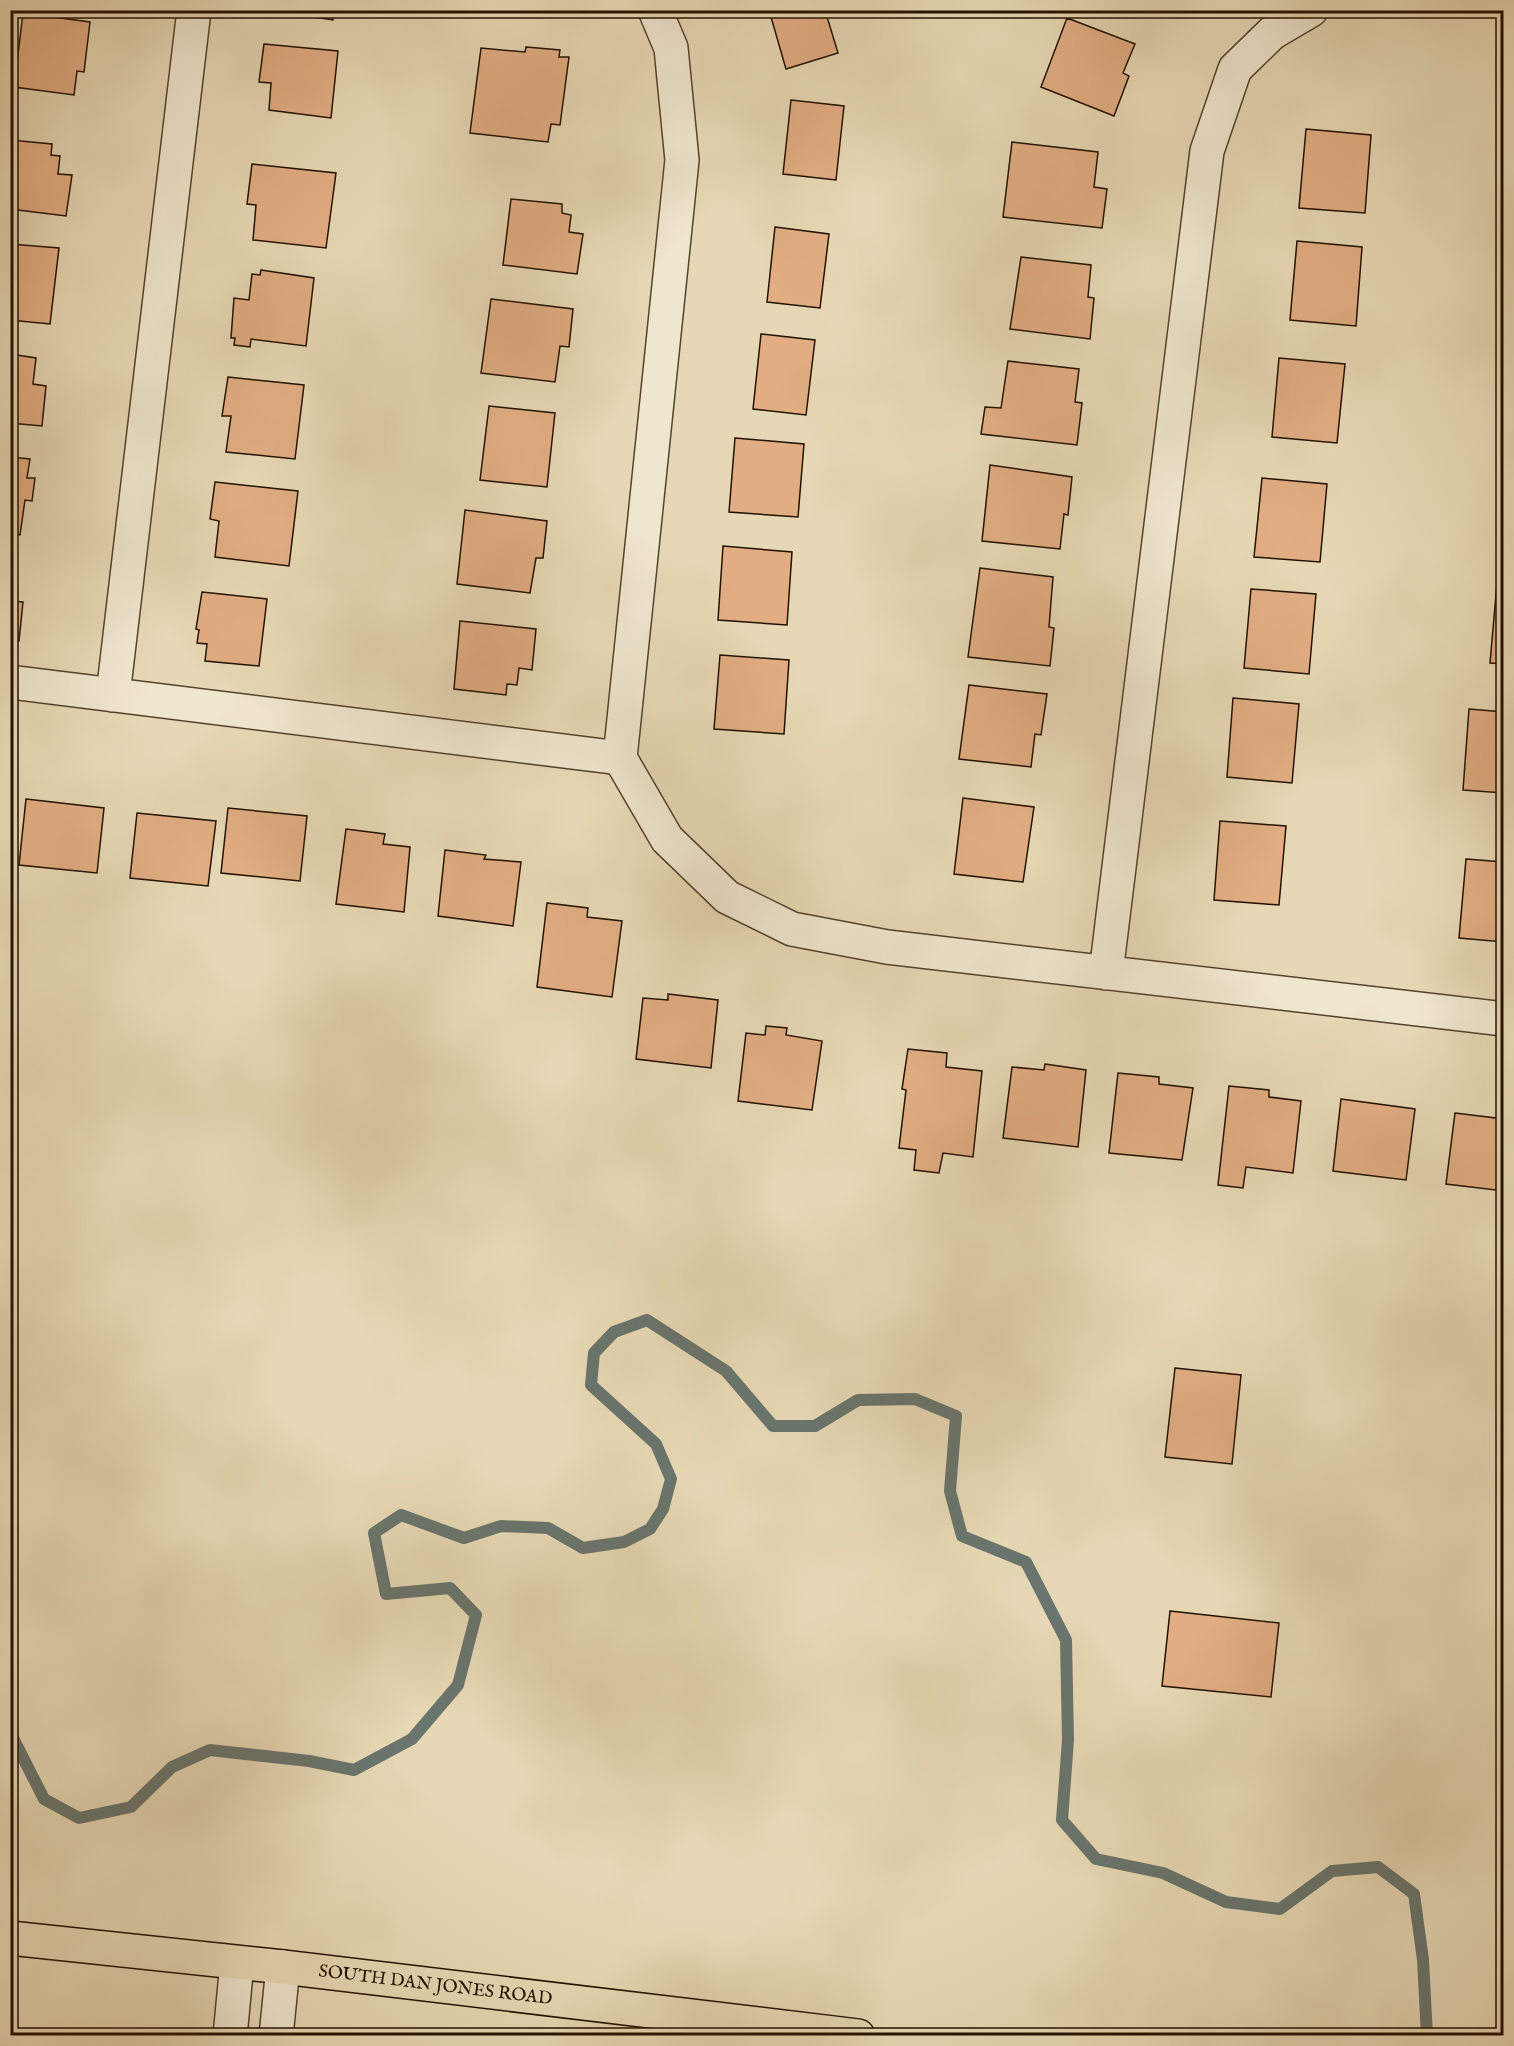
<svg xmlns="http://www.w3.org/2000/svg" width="1514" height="2046" font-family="'IM FELL English',serif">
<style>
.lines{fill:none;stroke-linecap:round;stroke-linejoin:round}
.stream{stroke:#69756d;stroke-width:12}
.building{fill:#e2ad83;stroke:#231100;stroke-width:1.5}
.minor-casing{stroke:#54432d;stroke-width:36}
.primary-casing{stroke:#231100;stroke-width:36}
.minor{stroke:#efe6ce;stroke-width:33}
.primary{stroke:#e6d8b4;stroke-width:33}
.labels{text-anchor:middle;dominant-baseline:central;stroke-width:6;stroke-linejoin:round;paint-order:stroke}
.street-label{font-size:18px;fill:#231100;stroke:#efe6ce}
</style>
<rect width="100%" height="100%" fill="#e6d8b4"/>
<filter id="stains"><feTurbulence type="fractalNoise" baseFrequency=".00333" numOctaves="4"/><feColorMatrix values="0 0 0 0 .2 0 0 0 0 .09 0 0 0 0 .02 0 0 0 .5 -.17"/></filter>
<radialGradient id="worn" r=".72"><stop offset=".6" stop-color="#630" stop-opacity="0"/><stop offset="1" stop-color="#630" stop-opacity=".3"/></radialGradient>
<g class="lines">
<!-- stream -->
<path class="stream" d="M10,1732L44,1799L79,1818L131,1807L172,1767L210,1750L309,1761L354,1770L412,1739L458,1685L476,1615L450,1588L386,1594L374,1533L401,1515L464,1538L501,1526L548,1528L583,1548L624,1542L650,1529L663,1509L671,1479L656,1444L591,1385L594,1353L614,1332L647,1320L726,1371L773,1426H815L858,1400L915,1399L956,1416L950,1491L962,1536L1026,1562L1066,1640L1068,1740L1062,1820L1096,1859L1163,1873L1226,1902L1280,1909L1332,1871L1378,1867L1414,1894L1423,1960L1427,2036"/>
</g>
<!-- building -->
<path class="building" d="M266,10H334L333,20Z
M769,10H825L838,53L786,69Z
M23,13L90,22L84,72L77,71L74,95L14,87Z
M1067,18L1135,44L1123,73L1129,76L1114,116L1041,87Z
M264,44L338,51L331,118L269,110L271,83L259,82Z
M526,47L560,50L559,57H569L560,125L551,124L548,142L470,133L481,48L525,52Z
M791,100L844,106L836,180L783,174Z
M1306,129L1371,135L1365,213L1299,208Z
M10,140L52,144L51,155L60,156L58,174L72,175L66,216L10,209Z
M1012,142L1098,152L1094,187L1107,189L1102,228L1003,217Z
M252,164L336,173L326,248L253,240L256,205L247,204Z
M511,199L562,204V213L571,215L569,232L583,234L577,274L503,265Z
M775,227L829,234L820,308L767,302Z
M1297,241L1362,247L1356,326L1290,320Z
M10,244L59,248L50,324L10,320Z
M1021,257L1091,265L1088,297L1094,298L1090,339L1010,329Z
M261,270L314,278L306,346L251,339L250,347L234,345L235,338H231L234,298L249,300L252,274L260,275Z
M491,299L573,309L569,347L560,346L555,382L481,373Z
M761,334L815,340L806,415L753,409Z
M10,354L36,358L33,384L46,386L42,426L10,423Z
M1279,358L1345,364L1337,443L1272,437Z
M1008,361L1079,369L1075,402L1082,403L1077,445L981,434L985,407L1001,408Z
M228,377L304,385L295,459L226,452L231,416H222Z
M489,406L555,413L547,487L480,480Z
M735,438L804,444L798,517L729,512Z
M10,457L30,459L27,478H35L32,501L25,500L20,535L10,534Z
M990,465L1072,477L1068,515L1064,514L1060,549L982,541Z
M1504,465V536H1497Z
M1262,478L1327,484L1320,562L1254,557Z
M215,482L298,491L289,566L215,557L219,521L210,519Z
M465,510L547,521L543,558H536L530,593L457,584Z
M723,546L792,552L787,625L718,620Z
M10,566L17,567L12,601L23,602L19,641L10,640Z
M980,568L1053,577L1049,627L1054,628L1050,666L968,657Z
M1497,583L1504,584V664L1490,663Z
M1251,589L1316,594L1309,674L1244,668Z
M202,592L267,599L259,666L205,661L207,644L197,643L199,630L196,629Z
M460,621L536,629L532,670L519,668L517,685L507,684L506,695L454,689Z
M720,655L789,660L784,734L714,729Z
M969,685L1047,694L1041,735L1035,734L1031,767L959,759Z
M1233,698L1299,704L1292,783L1227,777Z
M1469,709L1504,712V793L1463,790Z
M963,798L1034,807L1023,882L954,874Z
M26,799L104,808L97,873L19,865Z
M228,808L307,816L300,881L221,873Z
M137,813L216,821L208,886L130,878Z
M1220,821L1286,826L1279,905L1214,900Z
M346,829L385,834L383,844L410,847L404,912L336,904Z
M445,850L486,855L484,859L521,862L513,926L438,916Z
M1466,859L1504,862V942L1459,938Z
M547,903L588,908L587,917L622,921L612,997L537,987Z
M668,994L718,1000L711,1068L636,1059L643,998L668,1000Z
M766,1026L787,1028L786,1035L822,1041L812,1110L738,1101L746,1033L765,1035Z
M908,1049L947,1053L946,1067L982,1071L973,1157L943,1153L939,1173L914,1170L916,1150L899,1148L906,1090L902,1089Z
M1045,1064L1086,1070L1078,1147L1003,1138L1012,1067L1044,1070Z
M1118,1073L1159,1077V1084L1193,1088L1182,1160L1109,1153Z
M1229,1086L1269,1090V1097L1301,1101L1293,1173L1246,1167L1243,1188L1218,1185Z
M1341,1099L1415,1109L1406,1180L1333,1171Z
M1455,1113L1504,1119V1191L1446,1184Z
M1175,1368L1241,1375L1232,1464L1165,1457Z
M1170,1611L1279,1623L1271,1697L1162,1686Z"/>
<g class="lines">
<defs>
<path id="minor" d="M655,10L671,48L682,160L620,758L667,839L727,897L792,929L887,947L1504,1019
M10,682L620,758
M113,695L194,10
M1106,973L1207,151L1235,69L1272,33L1311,10
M230,2036L237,1963
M276,2036L283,1967"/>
<g id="primary">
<path id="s1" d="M10,1938L283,1967L858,2036"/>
</g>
</defs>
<!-- minor casing -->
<use href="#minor" class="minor-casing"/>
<!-- primary casing -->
<use href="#primary" class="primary-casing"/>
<!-- minor -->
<use href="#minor" class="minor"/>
<!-- primary -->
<use href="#primary" class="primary"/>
</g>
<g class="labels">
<!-- street labels -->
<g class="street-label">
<text stroke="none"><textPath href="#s1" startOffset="428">SOUTH DAN JONES ROAD</textPath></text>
</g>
</g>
<!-- margin -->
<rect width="1514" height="2046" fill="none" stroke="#e6d8b4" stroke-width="36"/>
<rect x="12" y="12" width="1490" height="2022" fill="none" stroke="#231100" stroke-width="3"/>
<rect x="18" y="18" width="1478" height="2010" fill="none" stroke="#231100" stroke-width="1.5"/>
<rect width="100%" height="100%" filter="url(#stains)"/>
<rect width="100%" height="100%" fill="url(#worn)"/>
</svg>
